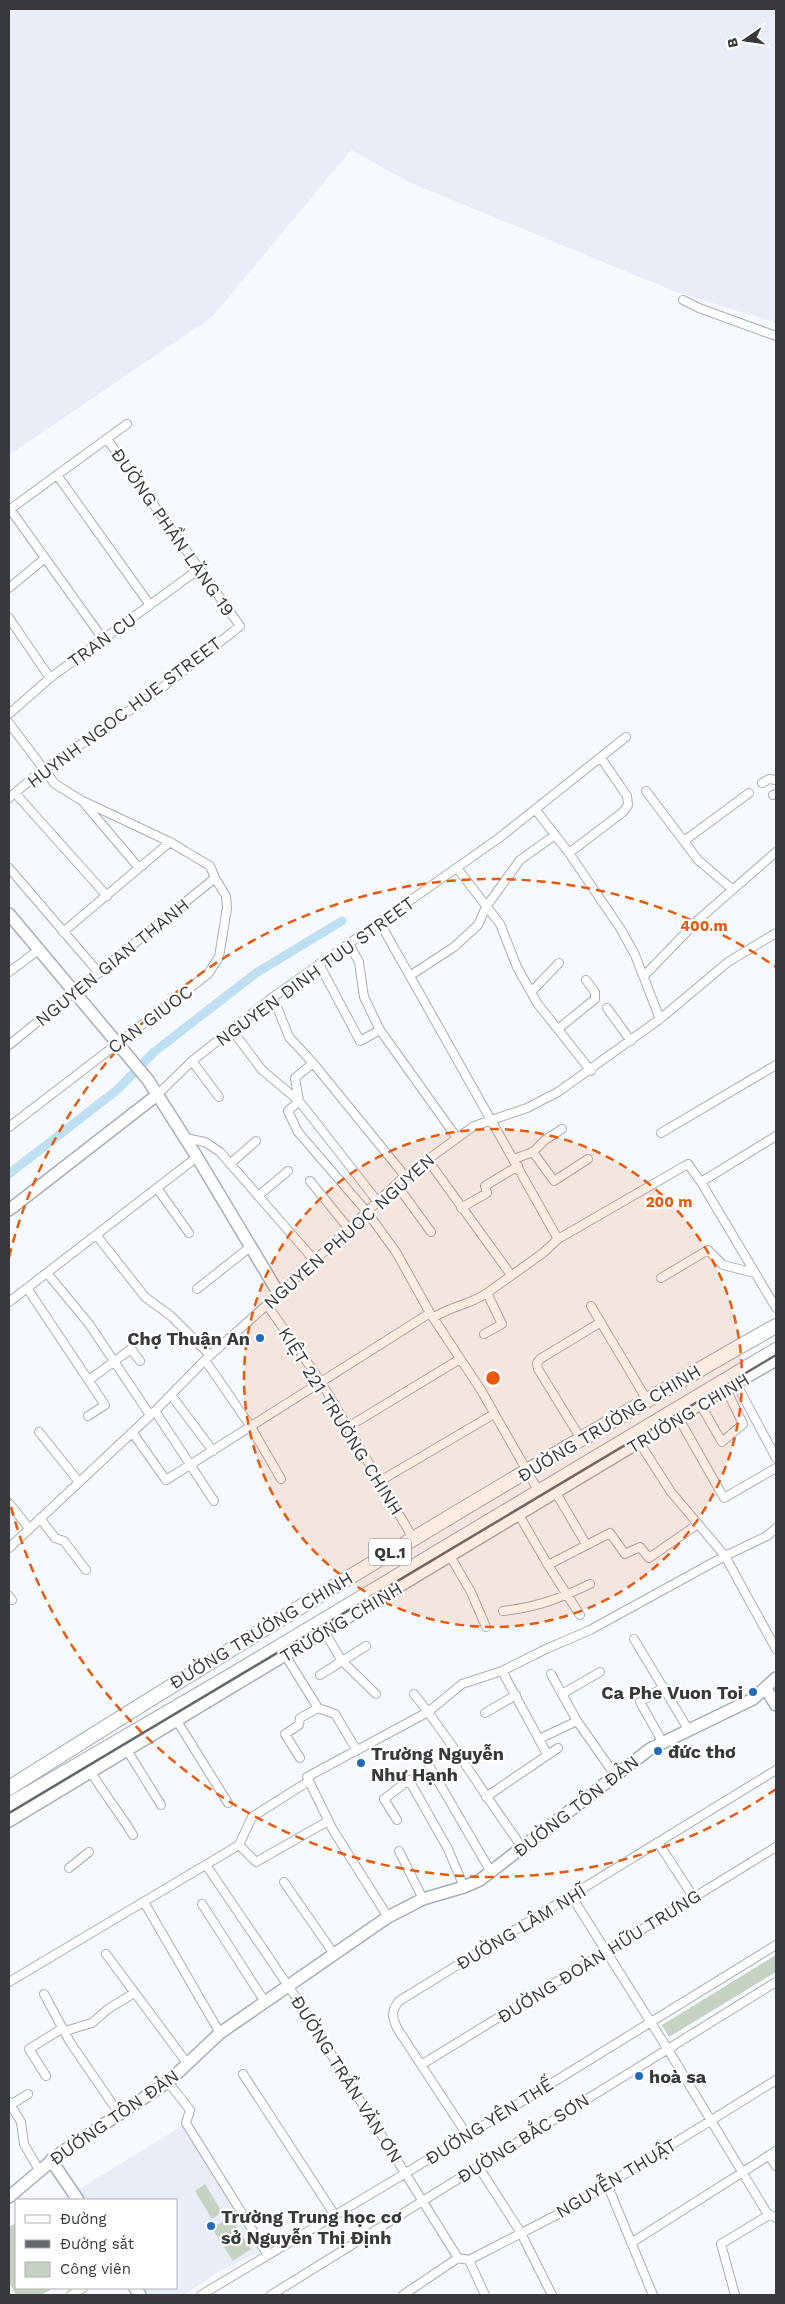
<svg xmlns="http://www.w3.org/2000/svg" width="785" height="2304" font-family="'Work Sans',sans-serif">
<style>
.built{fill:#e8edf8}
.green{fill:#c6d3c2}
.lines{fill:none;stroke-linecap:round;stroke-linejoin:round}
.canal{stroke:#bee0f2;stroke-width:9}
.street-casing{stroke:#a8aeb8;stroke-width:10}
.secondary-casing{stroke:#a8aeb8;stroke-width:14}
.highway-casing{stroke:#a8aeb8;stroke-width:16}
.street{stroke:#fff;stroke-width:8}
.secondary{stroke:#fff;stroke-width:11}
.highway{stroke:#fff;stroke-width:14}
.rail{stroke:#64676b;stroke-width:2.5}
.ring{fill:none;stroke:#e8590c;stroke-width:2.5;stroke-dasharray:9 6}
.poi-dot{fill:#246abb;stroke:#fff;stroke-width:2}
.labels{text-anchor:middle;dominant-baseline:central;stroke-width:4.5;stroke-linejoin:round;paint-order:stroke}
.shield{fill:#fff;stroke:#737477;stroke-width:1}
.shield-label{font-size:16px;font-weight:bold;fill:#37393d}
.street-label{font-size:18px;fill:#37393d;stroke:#fff}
.poi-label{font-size:18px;font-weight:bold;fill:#37393d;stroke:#fff;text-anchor:start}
.centre{fill:#e8590c;stroke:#fff;stroke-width:2.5}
.ring-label{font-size:15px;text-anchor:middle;font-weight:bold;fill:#e8590c;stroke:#fff;stroke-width:4.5;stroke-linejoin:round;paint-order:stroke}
</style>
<rect width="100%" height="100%" fill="#f6f9fd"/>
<!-- built -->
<path class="built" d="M9,9H776V323L671,290L409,182L351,150L212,317L9,455Z
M183,2125L262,2251L218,2272L184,2295H144L139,2288H176V2200H85L78,2190Z"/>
<!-- green -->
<path class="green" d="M776,1955V1972L669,2037L662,2025Z
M205,2184L222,2212L212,2219L195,2191Z
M230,2217L251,2249L233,2261L212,2228Z
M16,2223V2288H54L41,2295H16L9,2282V2227Z"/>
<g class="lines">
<!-- canal -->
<path class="canal" d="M9,1174L117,1090L154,1052L256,973L342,921"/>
<defs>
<path id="street" d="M683,300L699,308L776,336
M57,475L150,605
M10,509L103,639
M9,510L127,424
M9,588L44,559
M9,618L50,678
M9,714L50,678L199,569
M9,723L55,784L81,800L170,842L210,866L215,878L226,896L227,908L219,957L208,974L9,1127
M762,783L769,779L776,780
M646,791L698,860L732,889
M15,793L107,896
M773,795L776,794
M9,798L35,776L159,690L240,626L107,439
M84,803L139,868
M535,809L569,853L623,812L628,805L627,796L601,758
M684,841L749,793
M569,853L622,931L635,955L660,1019
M9,868L99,973
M457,868L500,924L517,967L537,1003L591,1071
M380,923L558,1239
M63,932L170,842
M349,944L359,962L364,997L380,1030L457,1138
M319,964L360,1041L380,1030
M9,972L40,949
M411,975L454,947L478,925L486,907L520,860L555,835
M644,976L698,920L776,852
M531,992L559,963
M273,997L289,1037L313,1063L405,1176
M607,1008L631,1041
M558,1029L595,999V992L586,980
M232,1030L262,1070L299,1101L378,1202
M9,1045L215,878
M192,1061L219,1097
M313,1063L295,1078L299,1101L288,1111L298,1132L367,1212L396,1252L430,1313L481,1390L539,1492
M157,1095L192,1061L273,997L499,838L626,737
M661,1133L776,1065
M185,1138L205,1142L220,1152L315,1261
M533,1152L554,1181L588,1159
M427,1159L511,1275
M514,1159L533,1152L545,1140L562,1129
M231,1163L256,1141
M310,1181L349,1229
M701,1182L776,1136
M396,1184L431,1232
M157,1188L189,1233
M258,1196L288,1171
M461,1208L487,1193L485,1186L518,1166
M97,1236L145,1297L171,1316L210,1355
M47,1273L89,1324L150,1415
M661,1278L708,1250L723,1265L755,1273
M27,1288L105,1405L88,1416
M197,1289L250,1247
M9,1302L197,1157
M267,1305L321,1382L413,1538
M591,1306L647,1400
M433,1318C450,1306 470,1305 487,1293
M484,1334L502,1324L487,1293L543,1253L558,1239L688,1164L701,1182L776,1308
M205,1360L251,1427L281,1479
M89,1380L131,1349L140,1361
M736,1383L776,1458
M171,1395L213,1451
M700,1404L722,1442L743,1424L726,1389
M155,1411L214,1501
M678,1417L724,1498L776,1468
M348,1427L460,1359
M39,1432L79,1482
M132,1432L166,1480L430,1313
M581,1439L538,1369L537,1363L540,1359L601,1322
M639,1442L671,1492L725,1556L776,1649
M380,1481L494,1414
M556,1493L586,1544
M9,1503L29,1528
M519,1515L548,1565L580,1615
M40,1518L55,1538L64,1541L86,1570
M9,1548L155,1411L205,1360L279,1294L405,1176L474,1126L527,1108L558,1092L660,1019L728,962L776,933
M450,1556L471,1592L486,1627
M548,1565L610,1533L625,1554L640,1547L649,1558L698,1524
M9,1596L12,1600
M503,1611C537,1607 559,1599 590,1584
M324,1631L342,1661L376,1694
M634,1639L688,1729
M285,1655L318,1708L335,1714L356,1749
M502,1671L547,1754
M551,1674L577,1721L615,1775
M320,1675L366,1646
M414,1694C453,1743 485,1796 522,1847
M562,1694L600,1672
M485,1713L516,1695
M177,1721L228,1803
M539,1739L577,1721
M662,1741L640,1702L664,1687
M127,1750L161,1805
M300,1758L285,1734L299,1725L300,1718L318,1708
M427,1762L491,1872
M91,1772C104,1794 120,1813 133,1835
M486,1797L558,1748
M397,1820L384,1799L409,1780L448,1849L464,1887
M659,1844L694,1898
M239,1845L252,1817L309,1781
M399,1851L423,1899
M206,1865L295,1996L458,2258
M69,1868L89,1852
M284,1882L334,1954
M572,1897L667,2048L767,2213L776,2218
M144,1902L220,2033
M202,1904L265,2002
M388,1917L333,1830L307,1777L428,1712L462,1684L502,1671L546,1649L590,1630L725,1556L767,1536L776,1528
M106,1954L187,2063
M9,1982L239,1845L256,1862L328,1821
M44,1994L70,2042L120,2115
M65,2031L92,2023L108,2009L134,1993
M421,2065L776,1847
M243,2074L334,2214
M46,2076L29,2049L63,2028
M168,2082L190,2110L186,2123L268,2255
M9,2102L21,2122L24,2144L39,2170
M9,2106L28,2094
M467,2135L397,2028C392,2017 391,2011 399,2001L776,1770
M769,2155L776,2166
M478,2166L521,2233L552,2295
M607,2184L653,2295
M631,2243L776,2151
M469,2260L485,2295
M71,2295L83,2288
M201,2295L406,2173L776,1945
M271,2295L776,1982
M403,2295L458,2258L469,2260L568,2209L776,2080
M735,2295L721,2244L769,2215"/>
<path id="secondary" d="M9,914L148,1080L197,1157L279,1294
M9,1210L157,1095
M766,1689L776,1705
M9,1821L639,1442L700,1404L776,1360
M51,2160L78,2200
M9,2197L62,2152L168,2082L220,2033L388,1917L423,1899L464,1887L480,1880L650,1749L753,1699L776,1678
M135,2288L140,2295"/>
<path id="highway" d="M9,1788C176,1682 345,1579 515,1478C602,1427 688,1375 776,1326
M9,1805L232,1675L776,1350"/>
</defs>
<!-- street casing -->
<use href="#street" class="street-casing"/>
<!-- secondary casing -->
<use href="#secondary" class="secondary-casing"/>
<!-- highway casing -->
<use href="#highway" class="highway-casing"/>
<!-- street -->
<use href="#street" class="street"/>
<!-- secondary -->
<use href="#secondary" class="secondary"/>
<!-- highway -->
<use href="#highway" class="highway"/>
<!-- rail -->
<path class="rail" d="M9,1813L776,1355"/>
</g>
<!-- distance rings -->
<circle cx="493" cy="1378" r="249" fill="#e8590c" fill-opacity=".12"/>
<g class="ring">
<circle cx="493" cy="1378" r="249"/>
<path d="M776 1789A499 499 0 0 1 9 1499M9 1257A499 499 0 0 1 776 967"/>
</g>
<!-- markers -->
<g class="poi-dot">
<circle cx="260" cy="1338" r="5"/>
<circle cx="753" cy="1692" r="5"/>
<circle cx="658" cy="1751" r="5"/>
<circle cx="361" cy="1763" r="5"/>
<circle cx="639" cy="2076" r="5"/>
<circle cx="211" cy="2226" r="5"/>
</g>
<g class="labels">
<!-- shield labels -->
<rect class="shield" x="369" y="1538.5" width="42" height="27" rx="4"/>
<g class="shield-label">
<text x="390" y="1552">QL.1</text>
</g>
<!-- street labels -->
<g class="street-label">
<text transform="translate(173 532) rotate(55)">ĐƯỜNG PHẦN LĂNG 19</text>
<text transform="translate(102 640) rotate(-36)">TRAN CU</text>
<text transform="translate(124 712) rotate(-37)">HUYNH NGOC HUE STREET</text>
<text transform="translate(112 962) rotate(-39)">NGUYEN GIAN THANH</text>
<text transform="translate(315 971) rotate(-36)">NGUYEN DINH TUU STREET</text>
<text transform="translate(150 1019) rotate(-37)">CAN GIUOC</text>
<text transform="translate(349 1231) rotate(-42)">NGUYEN PHUOC NGUYEN</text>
<text transform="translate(688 1413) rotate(-31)">TRƯỜNG CHINH</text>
<text transform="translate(341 1421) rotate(58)">KIỆT 221 TRƯỜNG CHINH</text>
<text transform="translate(609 1423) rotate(-31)">ĐƯỜNG TRƯỜNG CHINH</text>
<text transform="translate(341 1622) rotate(-31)">TRƯỜNG CHINH</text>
<text transform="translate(261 1630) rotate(-31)">ĐƯỜNG TRƯỜNG CHINH</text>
<text transform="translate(576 1806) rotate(-38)">ĐƯỜNG TÔN ĐẢN</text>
<text transform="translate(521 1927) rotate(-31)">ĐƯỜNG LÂM NHĨ</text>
<text transform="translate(599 1956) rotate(-32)">ĐƯỜNG ĐOÀN HỮU TRƯNG</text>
<text transform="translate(347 2079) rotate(58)">ĐƯỜNG TRẦN VĂN ƠN</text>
<text transform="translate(114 2117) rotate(-35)">ĐƯỜNG TÔN ĐẢN</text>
<text transform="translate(489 2121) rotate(-32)">ĐƯỜNG YÊN THẾ</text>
<text transform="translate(523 2138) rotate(-32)">ĐƯỜNG BẮC SƠN</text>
<text transform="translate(616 2178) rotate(-31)">NGUYỄN THUẬT</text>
</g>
<!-- poi labels -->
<g class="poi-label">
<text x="250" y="1338" text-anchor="end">Chợ Thuận An</text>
<text x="743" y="1692" text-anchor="end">Ca Phe Vuon Toi</text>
<text x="668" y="1751">đức thơ</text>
<text x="371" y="1753">Trường Nguyễn<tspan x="371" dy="21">Như Hạnh</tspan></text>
<text x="649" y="2076">hoà sa</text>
<text x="221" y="2216">Trường Trung học cơ<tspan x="221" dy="21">sở Nguyễn Thị Định</tspan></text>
</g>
</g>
<circle cx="493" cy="1378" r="8" class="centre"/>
<g class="ring-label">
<text x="704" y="931">400 m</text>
<text x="669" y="1207">200 m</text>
</g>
<!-- border -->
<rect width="785" height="2304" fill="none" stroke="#37393d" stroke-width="20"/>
<!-- legend -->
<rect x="15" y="2199" width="162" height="90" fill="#ffffff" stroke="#afb0b1"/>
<rect x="25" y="2215" width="25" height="8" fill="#ffffff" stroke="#afb0b1"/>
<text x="60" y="2224" font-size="15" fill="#37393d">Đường</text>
<rect x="25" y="2240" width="25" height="8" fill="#64676b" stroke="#afb0b1"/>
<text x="60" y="2249" font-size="15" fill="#37393d">Đường sắt</text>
<rect x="25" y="2262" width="25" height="15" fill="#c6d3c2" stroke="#afb0b1"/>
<text x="60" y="2274" font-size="15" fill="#37393d">Công viên</text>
<!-- north arrow -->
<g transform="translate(745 40) rotate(257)" stroke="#ffffff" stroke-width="4" paint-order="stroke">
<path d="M0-4L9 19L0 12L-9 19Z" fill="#37393d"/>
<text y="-8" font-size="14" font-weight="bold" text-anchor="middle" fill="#37393d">B</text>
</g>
</svg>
